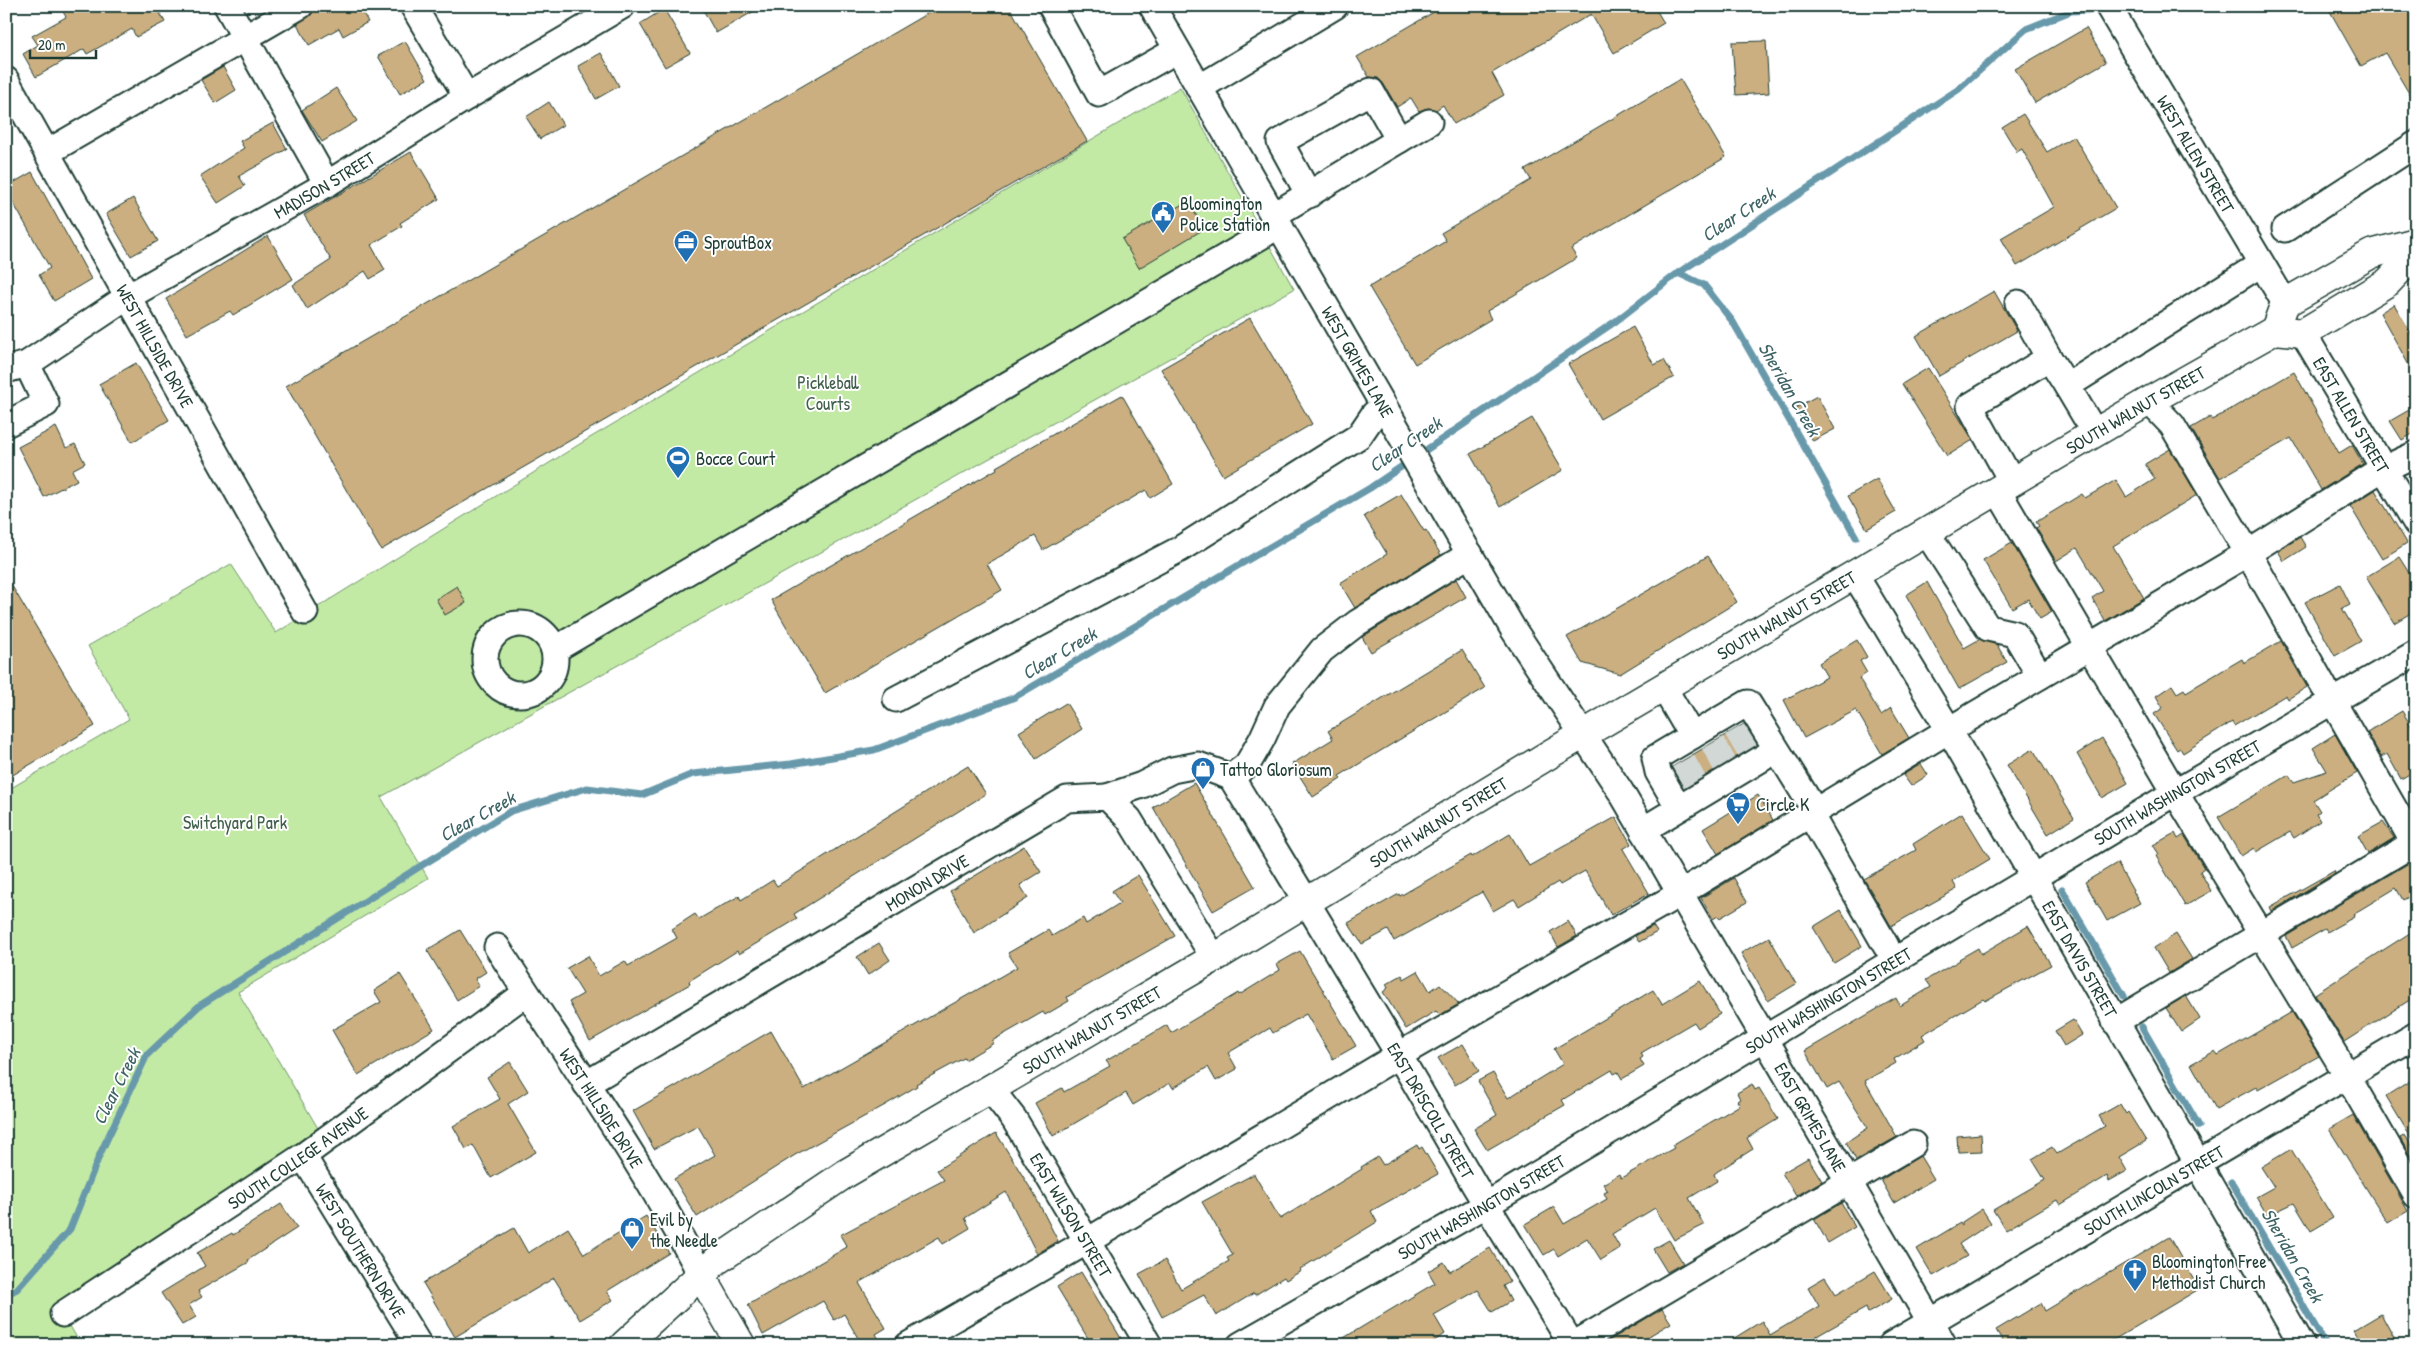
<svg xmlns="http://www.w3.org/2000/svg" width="2422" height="1351" font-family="'Patrick Hand',sans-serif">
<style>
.green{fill:#c3eaa5;stroke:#71946c}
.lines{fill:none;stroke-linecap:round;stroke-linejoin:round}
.stream{stroke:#6899ab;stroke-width:7}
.building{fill:#cbaf80;stroke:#1f3d34}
.minor-tunnel{stroke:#d2d8d6;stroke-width:25;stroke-dasharray:25 12;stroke-linecap:butt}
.minor-casing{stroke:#1f3d34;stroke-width:29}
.major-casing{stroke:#1f3d34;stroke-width:31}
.minor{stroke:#fff;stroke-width:25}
.major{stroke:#fff;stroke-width:28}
.labels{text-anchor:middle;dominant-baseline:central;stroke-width:4;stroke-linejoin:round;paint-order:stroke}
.street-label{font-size:18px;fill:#1f3d34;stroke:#fff}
.poi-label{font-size:18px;fill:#1f3d34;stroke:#fff;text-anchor:start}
.park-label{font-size:18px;fill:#40604b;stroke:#fff}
.water-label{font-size:19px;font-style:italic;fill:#3e6466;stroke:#fff}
</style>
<rect width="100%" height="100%" fill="#fff"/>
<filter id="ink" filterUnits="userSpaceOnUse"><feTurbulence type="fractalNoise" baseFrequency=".02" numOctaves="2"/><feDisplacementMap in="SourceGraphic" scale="10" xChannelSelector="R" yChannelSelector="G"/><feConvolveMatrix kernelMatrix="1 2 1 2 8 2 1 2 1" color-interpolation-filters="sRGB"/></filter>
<g filter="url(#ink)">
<!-- green -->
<path class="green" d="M1180,87L1294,289L381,797L428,878L238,992L319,1130L63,1314L81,1345H6V791L129,719L88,646L231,564L276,633L583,442Z"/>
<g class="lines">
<!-- stream -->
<path class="stream" d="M2115,9L2175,6
M1678,273L1704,285L1733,322L1856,537
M2062,889L2124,996
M2142,1027L2199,1126
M2231,1182L2326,1345
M6,1295L17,1289L70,1229L100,1154L147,1055L199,1006L419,867L511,811L587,788L642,795L693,774L791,764L874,750L1013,698L1370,488L1616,321L1678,273L1959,89L2026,29L2071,11L2105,9"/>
</g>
<!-- building -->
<path class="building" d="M60,6H156L165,22L136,37L132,29L87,54L84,49L36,77L23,54L38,45L32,36L66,17Z
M314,6H359L368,22L343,36L339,28L309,45L297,24L312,14Z
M701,6H763L716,33Z
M940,6H1009L1087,141L381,550L286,386Z
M1444,6H1654L1664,23L1614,53L1591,14L1492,73L1504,95L1454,124L1443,105L1436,110L1428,108L1419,111L1411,98L1397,107L1383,83L1378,78L1369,77L1357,57Z
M2327,6H2416V105L2385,53L2361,66Z
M664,9L690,53L665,67L640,24Z
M2086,28L2106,62L2035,103L2015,69Z
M405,41L427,79L400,94L378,56Z
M1766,41L1769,93L1736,95L1732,42Z
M601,53L619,86L596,99L578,66Z
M223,67L236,90L215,103L201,80Z
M1680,79L1726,157L1571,249L1577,258L1487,311L1491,319L1415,364L1369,287L1446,241L1441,233L1531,180L1525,170Z
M336,88L357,121L322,142L302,110Z
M549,102L563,125L540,139L526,117Z
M2023,114L2047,152L2074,136L2116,208L2017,266L2001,238L2054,207L2022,149L2017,152L2002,127Z
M273,123L287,149L239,176L245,186L218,203L200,176L244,148L240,141Z
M411,152L439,199L400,223L402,226L371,245L385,270L370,279L365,271L307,309L293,285L331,260L304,215Z
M32,172L91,279L54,301L39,275L50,268L6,190V187Z
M133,198L158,241L131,256L106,214Z
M1188,201L1204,229L1139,268L1122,239Z
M268,236L293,279L233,315L230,311L187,335L166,299Z
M1994,291L2017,331L1939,376L1916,336Z
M2394,304L2416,342V378L2380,313Z
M1250,318L1312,424L1223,476L1161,369Z
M1633,327L1654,365L1664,360L1674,377L1600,419L1568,364Z
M136,363L169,420L132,442L99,384Z
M1928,368L1973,440L1947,456L1902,384Z
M2294,372L2339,453L2352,445L2363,464L2321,490L2291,438L2220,478L2191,428L2210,417L2212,420Z
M1122,395L1173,484L1150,498L1146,490L1043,550L1035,536L987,564L1002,590L825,693L771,600L997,469L996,467Z
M1817,396L1835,429L1813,441L1795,408Z
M2416,406V432L2402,440L2390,421Z
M1532,418L1563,470L1500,507L1470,454Z
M56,427L66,448L75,444L85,463L72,470L77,480L44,497L18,447Z
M2170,449L2197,495L2113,546L2144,598L2105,621L2092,598L2103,591L2077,548L2056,561L2036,528L2039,526L2036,522L2082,494L2085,498L2116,480L2126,497L2155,479L2145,464Z
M1877,479L1896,512L1867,529L1848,496Z
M2375,490L2407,543L2382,559L2350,506Z
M1401,494L1424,531L1426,530L1441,555L1355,608L1340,583L1387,554L1364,516Z
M2300,537L2306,547L2284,561L2278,551Z
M2012,543L2052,612L2040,619L2028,599L2012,608L1983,560Z
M1708,556L1737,602L1620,674L1582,663L1567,637Z
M2399,557L2416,584V610L2394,623L2366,577Z
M6,576L95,726L6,779Z
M1456,579L1466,597L1371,652L1362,637Z
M1927,582L1964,648L1980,639L1997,645L2007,662L1959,689L1906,595Z
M2340,584L2350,604L2342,608L2361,641L2335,656L2305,602Z
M457,586L466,603L445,615L436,599Z
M1857,640L1867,657L1860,661L1867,673L1859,678L1881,715L1891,708L1909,738L1882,754L1856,710L1804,738L1784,700L1827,677L1819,663Z
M2281,641L2307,687L2288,699L2286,695L2234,726L2232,722L2183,753L2180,748L2177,750L2154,714L2163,708L2156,696L2172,685L2177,693L2184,689L2186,692L2242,659L2244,663Z
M1462,650L1485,688L1339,776L1341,779L1313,797L1292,764L1333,739L1328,731Z
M1066,703L1082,729L1036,759L1019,732Z
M2402,711L2416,734V770L2401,779L2387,754L2381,757L2367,732Z
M1744,724L1757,745L1684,788L1672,767Z
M2335,734L2357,773L2313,800L2320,811L2316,814L2320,821L2294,838L2290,832L2256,852L2254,848L2241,856L2218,817L2289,775L2294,782L2327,771L2313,748Z
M2102,738L2128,783L2102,798L2077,754Z
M2033,749L2074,818L2048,834L2007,765Z
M1921,764L1928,775L1911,786L1903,775Z
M968,766L986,794L794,914L797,919L739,954L737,951L689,981L690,984L590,1041L569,1002L583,994L567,968L588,956L599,976L625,961L628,966L677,938L672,929L695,914L699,919L739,896L741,900L773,880L777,886Z
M1194,783L1255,887L1213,911L1153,807Z
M1758,795L1773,820L1718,854L1703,829Z
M1962,813L1990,859L1955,880L1953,882L1957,889L1891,926L1864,879L1916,850L1913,844Z
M1616,817L1631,844L1623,849L1649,893L1611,915L1585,871L1560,885L1558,882L1519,906L1514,899L1493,911L1482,892L1394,941L1388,930L1362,944L1348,923L1399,894L1400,896L1471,855L1472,857L1510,834L1529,866Z
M2383,822L2394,838L2368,854L2358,836Z
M2175,833L2178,839L2184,835L2204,868L2200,871L2211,891L2185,906L2156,856L2159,854L2153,845Z
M1024,846L1041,872L1020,885L1028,898L974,933L950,891Z
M2414,860H2416V893L2403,900L2396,888L2353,914L2354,917L2327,932L2325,929L2292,948L2286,936Z
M2117,863L2140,903L2107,921L2085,882Z
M2334,871L2335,873L2272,911L2270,907Z
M1138,875L1175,936L1067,997L1069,1001L1045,1015L1043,1012L992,1041L994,1043L965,1060L964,1058L916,1084L917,1086L887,1104L795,1155L697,1217L674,1179L715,1155L698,1126L654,1149L633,1111L771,1031L804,1089L1017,967L1008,953L1048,930L1052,936L1083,918L1086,924L1120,903L1112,891Z
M1734,878L1747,902L1720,918L1718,916L1713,919L1701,898Z
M1841,910L1862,946L1834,963L1813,927Z
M1568,921L1577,936L1558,947L1550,932Z
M1653,926L1657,932L1639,942L1635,936Z
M2028,926L2051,965L1985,1001L1983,999L1922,1035L1925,1040L1894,1059L1896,1063L1865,1081L1897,1137L1856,1160L1846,1142L1868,1128L1839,1082L1827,1089L1805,1051L1896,998L1900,1006L1931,987L1926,980L1960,960L1959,959L1978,948L1981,954Z
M2416,929V996L2344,1042L2315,994Z
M460,930L486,972L475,979L479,986L457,1000L427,950Z
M2176,934L2192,959L2169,973L2154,948Z
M1769,937L1796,984L1768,1001L1741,953Z
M879,943L890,960L868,975L857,957Z
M1300,951L1356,1046L1333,1059L1306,1014L1273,1033L1270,1028L1228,1053L1237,1069L1216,1081L1208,1067L1173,1088L1170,1083L1133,1105L1126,1093L1053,1136L1035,1103L1062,1088L1064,1092L1110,1066L1106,1061L1167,1025L1171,1033L1238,993L1239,995L1280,970L1277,964Z
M1418,971L1430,991L1440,984L1459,1004L1440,1015L1436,1011L1406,1029L1383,992L1388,988L1386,984L1402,975L1404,979Z
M400,974L434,1029L358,1075L332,1030L381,1002L374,991Z
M1700,981L1720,1014L1698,1028L1694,1022L1641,1053L1643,1057L1640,1059L1644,1066L1622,1079L1618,1072L1614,1074L1612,1070L1562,1100L1565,1105L1487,1150L1474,1129L1497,1115L1478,1081L1493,1073L1508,1098L1563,1064L1554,1049L1633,1002L1653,990L1662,1004Z
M2186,996L2200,1019L2181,1032L2166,1008Z
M2292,1012L2319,1056L2258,1090L2256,1087L2216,1109L2191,1064L2215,1051L2218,1055Z
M2073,1020L2082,1035L2064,1046L2055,1031Z
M1463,1044L1479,1071L1455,1085L1438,1058Z
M510,1062L528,1091L508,1104L536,1152L491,1178L473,1145L466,1149L453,1126L500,1099L487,1077Z
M2416,1077V1146L2386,1096Z
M1752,1084L1755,1090L1759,1088L1778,1119L1747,1138L1753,1149L1718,1171L1714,1174L1717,1181L1689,1198L1704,1225L1674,1240L1655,1208L1612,1234L1620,1248L1601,1260L1587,1238L1558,1256L1554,1249L1544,1255L1525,1224L1554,1207L1564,1224L1607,1199L1604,1193L1608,1191L1603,1184L1619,1174L1621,1178L1674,1148L1672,1145L1740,1105L1737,1101L1740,1099L1737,1093Z
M2120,1104L2126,1114L2128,1112L2146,1141L2119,1157L2127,1171L2109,1181L2107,1176L2060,1205L2057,1200L2006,1230L1993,1210L2045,1180L2032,1159L2052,1147L2057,1154L2105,1126L2099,1116Z
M2353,1115L2408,1211L2388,1223L2329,1129Z
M996,1133L1034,1194L1058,1241L1037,1254L1006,1192L965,1218L970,1228L943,1244L939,1237L859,1283L886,1328L876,1334L882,1345H862L844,1314L834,1320L823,1301L763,1335L748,1305L847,1247L840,1235L944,1180L937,1170Z
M1981,1134L1982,1151L1958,1152L1957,1136Z
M2405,1135L2415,1152L2410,1156L2400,1138Z
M1417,1145L1419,1149L1422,1147L1438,1174L1371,1211L1377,1222L1300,1269L1301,1271L1286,1280L1284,1277L1255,1295L1254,1293L1216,1316L1204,1295L1162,1317L1139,1274L1165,1260L1181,1289L1229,1261L1227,1258L1233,1255L1202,1202L1254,1174L1280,1219L1362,1169L1361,1167L1378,1157L1383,1165Z
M2291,1149L2333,1218L2311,1231L2294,1203L2267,1216L2256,1197L2274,1187L2261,1167Z
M1920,1156L1934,1179L1894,1203L1881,1180Z
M1808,1158L1822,1181L1796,1196L1782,1173Z
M1841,1203L1855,1227L1828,1243L1814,1219Z
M281,1204L297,1228L248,1260L249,1262L198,1291L202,1297L189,1305L196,1317L182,1325L161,1293L205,1266L197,1253L232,1233L233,1235Z
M1982,1209L1991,1223L1959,1244L1967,1256L1933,1276L1917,1249L1960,1223L1962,1226V1222Z
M646,1216L669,1253L607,1291L613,1300L580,1320L554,1278L455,1337L423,1283L514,1228L528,1253L568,1228L584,1254Z
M2169,1237L2199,1289L2105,1345H2005L1996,1330L2041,1303L2045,1311Z
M1669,1240L1683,1263L1667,1272L1653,1249Z
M1490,1248L1510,1282L1503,1286L1511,1301L1492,1312L1478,1290L1434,1315L1445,1334L1428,1345H1332L1435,1283L1428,1271L1444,1262L1450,1272Z
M1875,1271L1892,1299L1868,1313L1866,1308L1801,1345H1723L1762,1321L1770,1335L1819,1306L1808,1287L1825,1277L1836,1294Z
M1081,1272L1125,1345H1092L1057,1287Z
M1662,1309L1671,1323L1637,1343L1638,1345H1602Z
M2381,1314L2398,1345H2363L2354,1330Z"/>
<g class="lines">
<!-- minor-tunnel -->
<path class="minor-tunnel" d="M1736,729L1749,751
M1713,743L1725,765
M1683,761L1695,783"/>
<defs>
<g id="minor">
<path d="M227,6L327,184"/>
<path d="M413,6L467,97"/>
<path d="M1051,6L1099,94L1177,50"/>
<path id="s1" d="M1152,6L1513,629L1621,792L1944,1345"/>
<path id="s2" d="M2108,6L2285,303"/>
<path id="s3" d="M6,80L305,612"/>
<path d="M1199,88L1335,6"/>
<path d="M1399,140L1429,122"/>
<path d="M48,152L300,6"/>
<path d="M1274,215L1399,140L1371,91L1280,142L1309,195"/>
<path d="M2285,229L2416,144"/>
<path d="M2018,303L2049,358"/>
<path id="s4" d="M2303,333L2416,523"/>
<path id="s5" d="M6,370L27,364L126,298L327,184L467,97L622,6"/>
<path d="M2067,386L2095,433"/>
<path d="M2149,401L2172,425L2248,553L2324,687"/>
<path d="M6,424L46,404L27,364"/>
<path d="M2012,482L1970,406L2049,358L2067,386L2261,264"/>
<path d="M1998,491L2167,779L2338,1060L2416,1195"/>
<path d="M1927,533L1988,628L2015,634L2040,676"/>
<path id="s6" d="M1855,575L1949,730L2302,1345"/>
<circle cx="520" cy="659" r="35"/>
<path d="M554,650L1280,225"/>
<path d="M1664,688L1692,736L1748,703L1815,811"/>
<path d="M896,699L1180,549L1359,436L1374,414L1384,406"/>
<path d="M2333,702L2414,843L2416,842"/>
<path d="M1231,777L1247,765L1262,739L1277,706L1322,650L1357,623L1470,554"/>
<path id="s7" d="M1107,797L1142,785L1172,770L1198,765L1231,777L1399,1055L1475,1186L1572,1345"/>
<path d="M1679,808L1658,772L1655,758L1692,736"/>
<path d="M1810,814L1886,946"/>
<path d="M1643,830L1776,750"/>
<path id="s8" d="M497,947C566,1055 642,1161 701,1275"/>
<path d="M2115,1022L2414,843L2416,846"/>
<path id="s9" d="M586,1084L1067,799L1107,797L1129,819L1214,958"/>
<path id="s10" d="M990,1088L1014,1119L1149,1345"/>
<path id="s11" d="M303,1156L419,1345"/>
<path id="s12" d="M63,1314L303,1156L526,993"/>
<path d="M908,1345L1074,1249L1399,1055L1669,900L1949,730L2248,553L2377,472L2416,454"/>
<path id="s13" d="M1240,1345L1486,1205L2176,792L2416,653"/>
<path d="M1573,1345L1913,1144"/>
<path id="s14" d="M1891,1345L2416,1035"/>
</g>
<g id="major">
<path d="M2275,330L2285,303L2371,254L2416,242"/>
<path d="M701,1275L741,1345"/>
<path id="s15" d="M624,1345L716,1261L845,1174L1214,958L1550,754L2149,401L2275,330L2303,333L2388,282L2416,252"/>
</g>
</defs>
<!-- minor casing -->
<use href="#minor" class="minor-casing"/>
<!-- major casing -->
<use href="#major" class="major-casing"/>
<!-- minor -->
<use href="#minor" class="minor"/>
<!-- major -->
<use href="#major" class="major"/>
</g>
</g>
<!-- icons -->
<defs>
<symbol id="civic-pin" viewBox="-11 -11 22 30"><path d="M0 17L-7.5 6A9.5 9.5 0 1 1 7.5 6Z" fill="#1f6fb2" stroke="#fff"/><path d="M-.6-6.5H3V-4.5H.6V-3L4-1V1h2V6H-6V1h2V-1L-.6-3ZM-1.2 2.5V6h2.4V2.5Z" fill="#fff"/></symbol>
<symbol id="office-pin" viewBox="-11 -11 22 30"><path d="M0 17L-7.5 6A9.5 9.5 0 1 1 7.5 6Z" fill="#1f6fb2" stroke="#fff"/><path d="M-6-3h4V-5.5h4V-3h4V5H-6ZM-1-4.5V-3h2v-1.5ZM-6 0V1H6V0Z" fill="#fff"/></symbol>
<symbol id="stadium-pin" viewBox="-11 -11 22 30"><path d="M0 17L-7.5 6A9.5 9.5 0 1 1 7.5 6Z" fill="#1f6fb2" stroke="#fff"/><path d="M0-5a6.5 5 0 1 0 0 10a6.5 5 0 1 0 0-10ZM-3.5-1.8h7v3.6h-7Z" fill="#fff"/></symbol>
<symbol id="shop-pin" viewBox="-11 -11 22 30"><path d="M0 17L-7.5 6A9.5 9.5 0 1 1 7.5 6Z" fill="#1f6fb2" stroke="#fff"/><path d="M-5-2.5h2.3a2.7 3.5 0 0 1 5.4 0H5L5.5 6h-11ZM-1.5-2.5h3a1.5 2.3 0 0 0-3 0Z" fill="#fff"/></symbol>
<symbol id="supermarket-pin" viewBox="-11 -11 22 30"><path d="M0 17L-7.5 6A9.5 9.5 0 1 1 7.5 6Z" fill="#1f6fb2" stroke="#fff"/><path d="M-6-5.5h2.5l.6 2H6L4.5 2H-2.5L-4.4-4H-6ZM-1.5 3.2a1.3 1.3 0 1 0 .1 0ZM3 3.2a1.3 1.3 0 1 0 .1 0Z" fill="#fff"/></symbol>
<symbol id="church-pin" viewBox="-11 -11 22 30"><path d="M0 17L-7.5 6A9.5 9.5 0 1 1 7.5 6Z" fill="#1f6fb2" stroke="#fff"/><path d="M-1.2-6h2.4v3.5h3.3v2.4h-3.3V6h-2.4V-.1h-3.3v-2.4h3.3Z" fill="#fff"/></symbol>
</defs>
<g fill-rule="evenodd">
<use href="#civic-pin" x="1149" y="199" width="28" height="38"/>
<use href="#office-pin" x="672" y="228" width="28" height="38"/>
<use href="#stadium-pin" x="664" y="444" width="28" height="38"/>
<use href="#shop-pin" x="1189" y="755" width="28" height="38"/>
<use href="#supermarket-pin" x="1724" y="790" width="28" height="38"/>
<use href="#shop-pin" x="618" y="1215" width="28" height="38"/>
<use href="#church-pin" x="2121" y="1257" width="28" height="38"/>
</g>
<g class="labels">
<!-- street labels -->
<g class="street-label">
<text stroke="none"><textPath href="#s2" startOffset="172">WEST ALLEN STREET</textPath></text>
<text stroke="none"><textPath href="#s5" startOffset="369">MADISON STREET</textPath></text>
<text stroke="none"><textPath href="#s3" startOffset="305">WEST HILLSIDE DRIVE</textPath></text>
<text stroke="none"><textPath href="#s1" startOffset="411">WEST GRIMES LANE</textPath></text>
<text stroke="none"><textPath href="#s15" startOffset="1780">SOUTH WALNUT STREET</textPath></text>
<text stroke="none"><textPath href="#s4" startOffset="95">EAST ALLEN STREET</textPath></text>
<text stroke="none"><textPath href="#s15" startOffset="1375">SOUTH WALNUT STREET</textPath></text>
<text stroke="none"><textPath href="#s13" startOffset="1088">SOUTH WASHINGTON STREET</textPath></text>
<text stroke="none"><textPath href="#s15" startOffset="970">SOUTH WALNUT STREET</textPath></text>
<text stroke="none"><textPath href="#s9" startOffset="396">MONON DRIVE</textPath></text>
<text stroke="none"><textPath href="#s6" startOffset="445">EAST DAVIS STREET</textPath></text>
<text stroke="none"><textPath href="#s13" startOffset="682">SOUTH WASHINGTON STREET</textPath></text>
<text stroke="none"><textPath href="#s15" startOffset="566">SOUTH WALNUT STREET</textPath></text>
<text stroke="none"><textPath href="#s8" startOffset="192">WEST HILLSIDE DRIVE</textPath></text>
<text stroke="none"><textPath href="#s7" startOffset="521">EAST DRISCOLL STREET</textPath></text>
<text stroke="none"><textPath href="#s1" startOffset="1292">EAST GRIMES LANE</textPath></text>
<text stroke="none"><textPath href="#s12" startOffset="282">SOUTH COLLEGE AVENUE</textPath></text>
<text stroke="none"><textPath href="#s14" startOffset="305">SOUTH LINCOLN STREET</textPath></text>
<text stroke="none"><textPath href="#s13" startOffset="278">SOUTH WASHINGTON STREET</textPath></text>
<text stroke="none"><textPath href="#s10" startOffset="151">EAST WILSON STREET</textPath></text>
<text stroke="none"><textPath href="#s11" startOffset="111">WEST SOUTHERN DRIVE</textPath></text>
</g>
<!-- poi labels -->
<g class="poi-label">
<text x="1180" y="203">Bloomington<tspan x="1180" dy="21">Police Station</tspan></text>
<text x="704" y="242">SproutBox</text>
<text x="696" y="458">Bocce Court</text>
<text x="1220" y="769">Tattoo Gloriosum</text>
<text x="1756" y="804">Circle K</text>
<text x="650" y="1219">Evil by<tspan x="650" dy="21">the Needle</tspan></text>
<text x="2152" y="1261">Bloomington Free<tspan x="2152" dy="21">Methodist Church</tspan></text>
</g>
<!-- park labels -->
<g class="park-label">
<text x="828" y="382">Pickleball<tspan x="828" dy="21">Courts</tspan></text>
<text x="235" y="822">Switchyard Park</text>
</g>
<!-- water labels -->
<g class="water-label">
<text transform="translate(1738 214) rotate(-33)">Clear Creek</text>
<text transform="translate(1790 389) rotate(60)">Sheridan Creek</text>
<text transform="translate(1405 444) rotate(-34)">Clear Creek</text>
<text transform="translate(1059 653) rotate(-31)">Clear Creek</text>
<text transform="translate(477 816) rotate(-29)">Clear Creek</text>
<text transform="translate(116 1086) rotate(-63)">Clear Creek</text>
<text transform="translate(2293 1255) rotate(60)">Sheridan Creek</text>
</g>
</g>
<!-- margin -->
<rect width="2422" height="1351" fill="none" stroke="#fff" stroke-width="25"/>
<rect x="12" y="12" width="2397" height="1326" fill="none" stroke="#1f3d34" stroke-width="2" filter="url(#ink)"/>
<!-- scale -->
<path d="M30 50v8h66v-8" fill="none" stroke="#1f3d34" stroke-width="2.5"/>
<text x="38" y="50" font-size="15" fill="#1f3d34" stroke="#ffffff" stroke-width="4" paint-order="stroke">20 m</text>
</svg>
